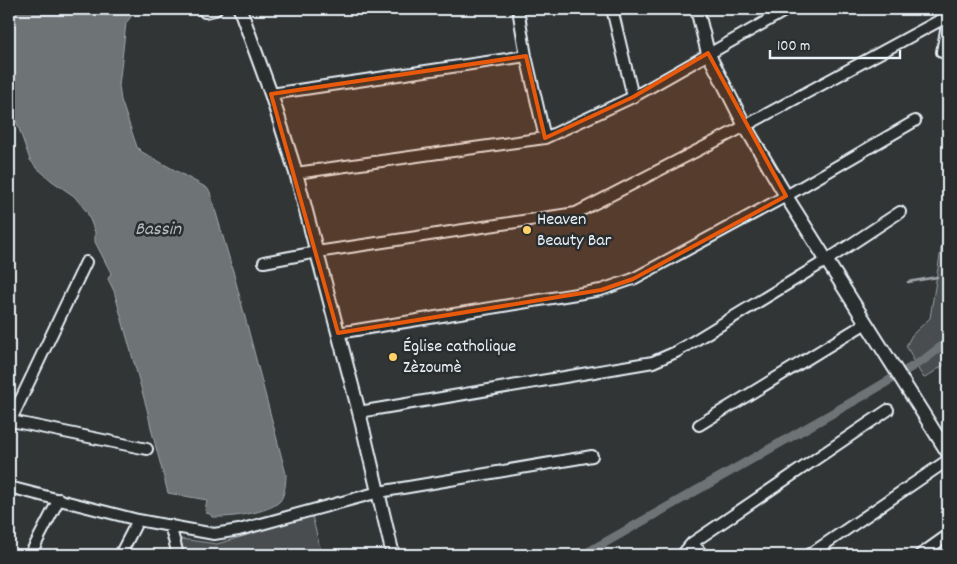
<svg xmlns="http://www.w3.org/2000/svg" width="957" height="564" font-family="Dekko,sans-serif">
<style>
.green{fill:#494d4f;stroke:#989fa4}
.water{fill:#6e7376;stroke:#9fa5aa}
.lines{fill:none;stroke-linecap:round;stroke-linejoin:round}
.stream{stroke:#9fa5aa;stroke-width:2.5}
.canal{stroke:#6e7376;stroke-width:9}
.minor-casing{stroke:#e8f1f8;stroke-width:14}
.tertiary-casing{stroke:#e8f1f8;stroke-width:16}
.minor{stroke:#2a2d2e;stroke-width:10}
.tertiary{stroke:#2a2d2e;stroke-width:12}
.marked{fill:#e8590c;fill-opacity:0.2;stroke:#e8590c;stroke-width:4;stroke-linejoin:round}
.poi-dot{fill:#ffd166;stroke:#2a2d2e;stroke-width:2}
.labels{text-anchor:middle;dominant-baseline:central;stroke-width:5;stroke-linejoin:round;paint-order:stroke}
.poi-label{font-size:18px;fill:#e8f1f8;stroke:#2a2d2e;text-anchor:start}
.water-label{font-size:19px;font-style:italic;fill:#b1b8be;stroke:#2a2d2e}
</style>
<rect width="100%" height="100%" fill="#323536"/>
<filter id="ink" filterUnits="userSpaceOnUse"><feTurbulence type="fractalNoise" baseFrequency=".02" numOctaves="2"/><feDisplacementMap in="SourceGraphic" scale="10" xChannelSelector="R" yChannelSelector="G"/><feConvolveMatrix kernelMatrix="1 2 1 2 8 2 1 2 1" color-interpolation-filters="sRGB"/></filter>
<g filter="url(#ink)">
<!-- green -->
<path class="green" d="M948,206V362L925,378L923,377L912,359V356L906,346L912,335L930,318Z
M312,516L322,555H184L181,539L217,544Z"/>
<!-- water -->
<path class="water" d="M18,9H137L126,23L119,86L121,100L137,147L142,152L207,188L210,192L233,271L286,474C286,481 285,495 280,501C269,513 229,518 212,517L210,514L206,513L205,510L207,500L168,493L152,432L147,409L114,291L108,279L111,273L95,242V232L87,212L74,196L52,181L37,168L30,160L10,103L9,28Z"/>
<g class="lines">
<!-- stream -->
<path class="stream" d="M945,110H948
M908,282L937,277"/>
<!-- canal -->
<path class="canal" d="M583,555L868,393L925,359L948,341"/>
<defs>
<path id="minor" d="M518,9L526,56L545,138
M612,9L633,97
M942,52L948,20
M271,94L526,56
M296,173L545,138L633,97L788,9
M264,262L317,252L576,213L745,126L948,16
M338,333L601,290L633,279L786,196L915,121
M359,412L653,362L676,352L827,260L900,212
M11,421L147,449
M9,424L86,262
M699,425L866,323
M9,487L138,520L214,534L239,530L379,492L592,456
M170,525L178,555
M692,543L703,555
M30,555L59,499
M120,555L138,520
M682,555L692,543L888,410
M809,555L948,460
M920,555L948,535"/>
<path id="tertiary" d="M240,9L271,94L296,173L359,412L393,555
M697,9L708,53L745,126L786,196L948,453
M205,11L215,9"/>
</defs>
<!-- minor casing -->
<use href="#minor" class="minor-casing"/>
<!-- tertiary casing -->
<use href="#tertiary" class="tertiary-casing"/>
<!-- minor -->
<use href="#minor" class="minor"/>
<!-- tertiary -->
<use href="#tertiary" class="tertiary"/>
</g>
</g>
<!-- marked area -->
<path class="marked" d="M708,53L786,196L633,279L601,290L338,333L271,94L526,56L545,138L633,97Z"/>
<!-- markers -->
<g class="poi-dot">
<circle cx="527" cy="230" r="5"/>
<circle cx="393" cy="357" r="5"/>
</g>
<g class="labels">
<!-- poi labels -->
<g class="poi-label">
<text x="537" y="220">Heaven<tspan x="537" dy="21">Beauty Bar</tspan></text>
<text x="403" y="347">Église catholique<tspan x="403" dy="21">Zèzoumè</tspan></text>
</g>
<!-- water labels -->
<g class="water-label">
<text x="158" y="230">Bassin</text>
</g>
</g>
<!-- margin -->
<rect width="957" height="564" fill="none" stroke="#2a2d2e" stroke-width="30"/>
<rect x="15" y="15" width="927" height="534" fill="none" stroke="#e8f1f8" stroke-width="2" filter="url(#ink)"/>
<!-- scale -->
<path d="M770 50v8h130v-8" fill="none" stroke="#e8f1f8" stroke-width="2.5"/>
<text x="777" y="50" font-size="15" fill="#e8f1f8" stroke="#2a2d2e" stroke-width="4" paint-order="stroke">100 m</text>
</svg>
